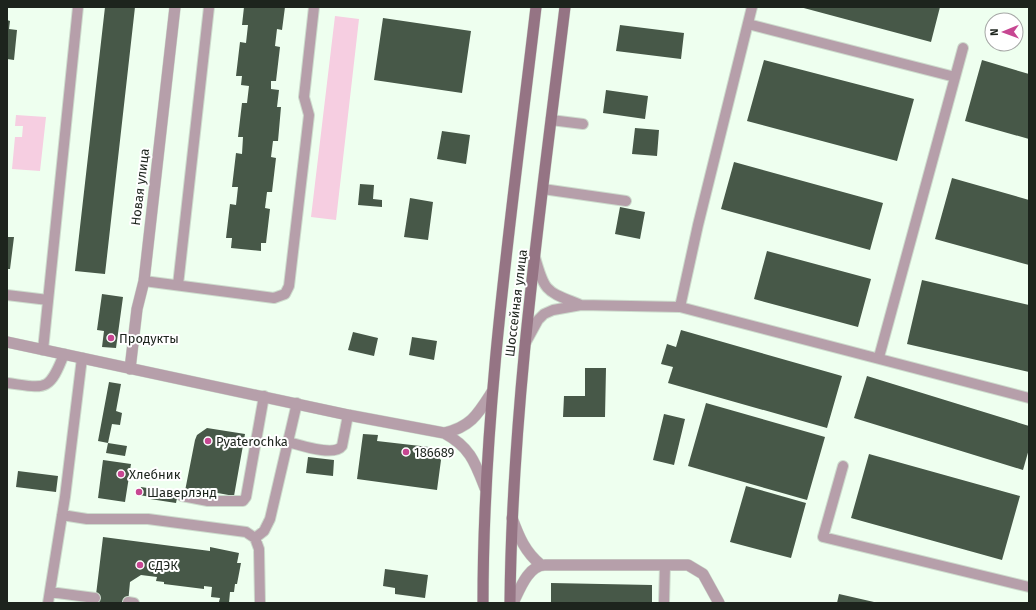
<svg xmlns="http://www.w3.org/2000/svg" width="1036" height="610" font-family="'Fira Sans',sans-serif">
<style>
.green{fill:#f6cee1}
.building{fill:#475848}
.lines{fill:none;stroke-linecap:round;stroke-linejoin:round}
.service-casing{stroke:#cddccd;stroke-width:12}
.minor-casing{stroke:#cddccd;stroke-width:12}
.secondary-casing{stroke:#cddccd;stroke-width:12}
.service{stroke:#b69faa;stroke-width:10}
.minor{stroke:#b69faa;stroke-width:11}
.secondary{stroke:#957484;stroke-width:11}
.poi-dot{fill:#c74792;stroke:#fff;stroke-width:1.5}
.labels{text-anchor:middle;dominant-baseline:central;stroke-width:4;stroke-linejoin:round;paint-order:stroke}
.street-label{font-size:13px;fill:#1d241d;stroke:#fff}
.poi-label{font-size:13px;fill:#1d241d;stroke:#fff;text-anchor:start}
</style>
<rect width="100%" height="100%" fill="#eeffef"/>
<!-- green -->
<path class="green" d="M335,16L359,19L336,220L311,217Z
M16,115L46,117L40,171L12,169L15,137H22L23,126H15Z"/>
<!-- building -->
<path class="building" d="M105,7H135L105,274L75,271Z
M244,7H285L282,30L277,29L275,46L280,47L276,81H271V89L279,90L277,107H281L278,141H273L271,157L276,158L272,192H267L265,208L270,209L266,243H261V251L231,248L232,238H226L230,204L236,205L238,187H232L236,153L242,154L243,137H238L242,103H247L249,86L241,85L242,76H236L240,42L246,43L248,25H242Z
M800,7H940L931,42Z
M383,18L471,31L462,93L374,80Z
M7,20L10,21L9,29L17,30L14,60L7,59Z
M620,25L684,33L681,59L616,51Z
M764,60L914,99L897,161L747,121Z
M982,60L1029,74V139L965,121Z
M606,90L648,96L645,119L603,113Z
M635,128L659,130L657,156L632,154Z
M442,131L470,135L466,164L437,159Z
M734,162L883,203L870,250L721,209Z
M952,178L1029,200V265L935,239Z
M360,184L374,185L373,199L382,200V207L358,205Z
M410,198L433,202L428,240L404,237Z
M620,207L645,212L640,239L615,234Z
M7,237H14L10,269H7Z
M767,251L871,279L858,327L754,299Z
M922,280L1029,305V372L907,344Z
M102,294L123,297L116,348L102,347L104,331L97,330Z
M681,330L842,376L827,428L668,383L673,367L661,364L667,344L676,347Z
M353,332L378,338L374,356L348,350Z
M412,337L437,341L434,360L409,355Z
M585,368H606L605,417H563L564,396H585Z
M867,376L1029,426V449L1023,470L854,418Z
M109,382L121,384L116,411L122,413L120,425L112,424L108,443L98,441Z
M706,403L825,437L807,500L688,466Z
M664,414L685,419L674,465L653,460Z
M207,428L245,434L234,496L196,489L195,493L185,491L195,440L197,435Z
M363,434L378,435L377,441L429,447L441,460L437,490L357,479Z
M108,443L127,446L125,456L106,453Z
M869,454L1020,496L1002,560L851,518Z
M308,457L334,460L333,476L306,473Z
M103,460L131,464L125,502L98,498Z
M18,471L58,476L56,492L16,487Z
M746,486L806,503L791,558L730,542Z
M141,487L178,493L176,503L150,499L151,497L139,495Z
M103,537L210,551V547L239,553L237,563H241L237,584H235L234,592H230L229,603L219,602L220,598L211,597L212,587L204,586V589L164,584V582L156,581L157,577L141,575L130,582L128,603H95Z
M385,569L428,575L425,598L395,594V588L383,586Z
M551,583L652,585V603H551Z
M839,594L874,602V603H837Z"/>
<g class="lines">
<defs>
<path id="service" d="M748,24L955,77
M551,120L583,124
M543,189L626,201
M535,257C545,294 547,291 581,305
M144,281L274,298L285,294L289,286L309,115L304,97L314,7
M178,285L209,7
M7,295L48,300
M680,307L698,225L752,7
M526,342L538,320L544,314L553,310L581,305L680,307L1029,398
M43,350L78,7
M879,357L963,48
M7,383C45,388 49,393 64,354
M288,442C300,445 334,457 342,446L348,415
M843,466L823,537L1029,587
M182,496L208,501H243L246,497L264,396
M62,515L87,519H148L246,532L255,538L259,549L260,603
M255,538L264,531L270,519L297,403
M50,592L95,598
M128,602L134,603
M48,603L65,497L82,358
M664,603L665,565"/>
<path id="minor" d="M7,342L348,415L444,433C470,447 475,462 485,488
M130,369L137,309L144,281L175,7
M444,433C471,427 478,414 492,392
M512,518C519,537 525,552 541,565
M513,603C519,591 528,565 545,565H688L703,574L719,603"/>
<path id="secondary" d="M483,603C483,403 513,205 536,7
M510,603C512,403 541,205 565,7"/>
</defs>
<!-- service casing -->
<use href="#service" class="service-casing"/>
<!-- minor casing -->
<use href="#minor" class="minor-casing"/>
<!-- secondary casing -->
<use href="#secondary" class="secondary-casing"/>
<!-- service -->
<use href="#service" class="service"/>
<!-- minor -->
<use href="#minor" class="minor"/>
<!-- secondary -->
<use href="#secondary" class="secondary"/>
</g>
<!-- markers -->
<g class="poi-dot">
<circle cx="111" cy="338" r="4"/>
<circle cx="208" cy="441" r="4"/>
<circle cx="406" cy="452" r="4"/>
<circle cx="121" cy="474" r="4"/>
<circle cx="139" cy="492" r="4"/>
<circle cx="140" cy="565" r="4"/>
</g>
<g class="labels">
<!-- street labels -->
<g class="street-label">
<text transform="translate(140 187) rotate(-83)">Новая улица</text>
<text transform="translate(516 303) rotate(-83)">Шоссейная улица</text>
</g>
<!-- poi labels -->
<g class="poi-label">
<text x="119" y="338">Продукты</text>
<text x="216" y="441">Pyaterochka</text>
<text x="414" y="452">186689</text>
<text x="129" y="474">Хлебник</text>
<text x="147" y="492">Шаверлэнд</text>
<text x="148" y="565">СДЭК</text>
</g>
</g>
<!-- border -->
<rect width="1036" height="610" fill="none" stroke="#1d241d" stroke-width="16"/>
<!-- north arrow -->
<g transform="translate(1004 32) rotate(269)"><circle r="19" fill="#ffffff" stroke="#a5a7a5"/>
<path d="M0-3L7 15L0 10L-7 15Z" fill="#c74792"/>
<text y="-6" font-size="11" font-weight="bold" text-anchor="middle" fill="#1d241d">N</text>
</g>
</svg>
